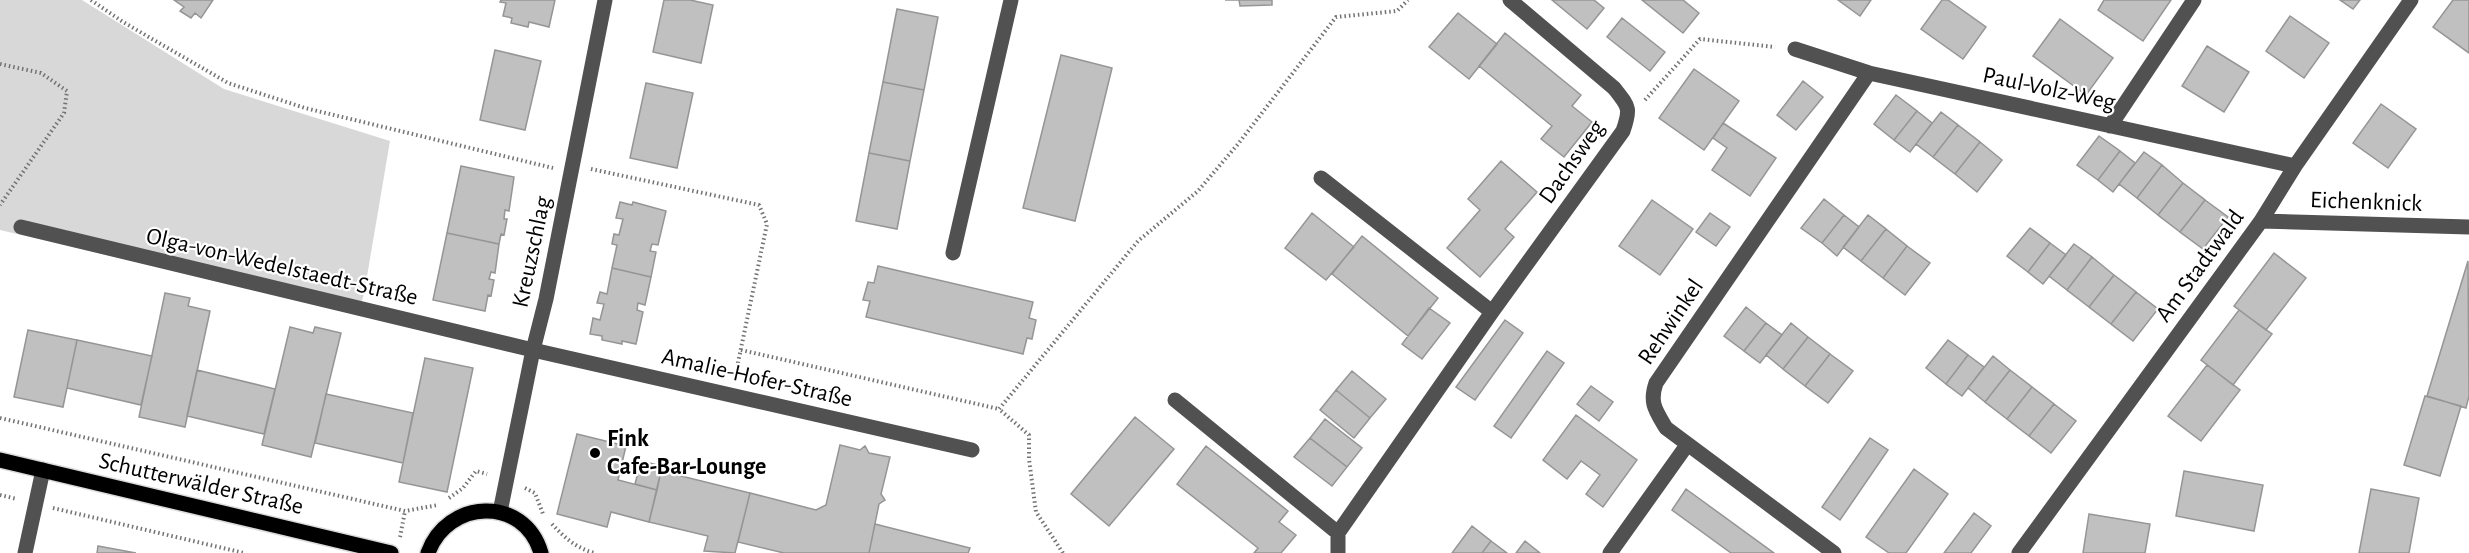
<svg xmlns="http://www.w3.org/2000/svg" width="2469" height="553" font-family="'Alegreya Sans',sans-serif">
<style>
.green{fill:#d8d8d8}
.building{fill:#c0c0c0;stroke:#959595;stroke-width:1.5}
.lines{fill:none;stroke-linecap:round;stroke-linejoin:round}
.major-casing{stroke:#dbdbdb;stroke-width:18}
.path{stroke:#737373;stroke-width:4;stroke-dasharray:1.5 3;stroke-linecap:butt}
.minor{stroke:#515151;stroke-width:15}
.major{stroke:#000;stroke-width:15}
.poi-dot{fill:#000;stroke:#fff;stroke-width:2}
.labels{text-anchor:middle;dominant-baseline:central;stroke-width:4.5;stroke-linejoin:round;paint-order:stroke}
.street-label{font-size:24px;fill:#000;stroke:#fff}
.poi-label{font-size:24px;font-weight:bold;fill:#000;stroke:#fff;text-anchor:start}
</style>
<rect width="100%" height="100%" fill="#fff"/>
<!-- green -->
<path class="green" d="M0,0H82L224,89L390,141L364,294L358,314L0,230Z"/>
<!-- building -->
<path class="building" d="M174,0H213L201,18L195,13L191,18L180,11L184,7Z
M501,0H555L549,27L529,22L528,27L511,23L512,18L503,16L506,3L500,2Z
M664,0H690L713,5L701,63L653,52Z
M1225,0H1272V5L1240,6L1239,0Z
M1552,0H1594L1604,8L1587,29Z
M1642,0H1683L1699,13L1683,33Z
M1838,0H1871L1860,16Z
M1942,0H1948L1986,27L1963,59L1921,29Z
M2104,0H2171L2143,41L2098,10Z
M2340,0H2360L2353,9Z
M2453,0H2469V53L2433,27Z
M897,9L938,17L924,90L883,82Z
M1458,13L1497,44L1469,79L1429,47Z
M2290,16L2329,43L2304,78L2266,51Z
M1622,18L1665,52L1650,71L1607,37Z
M2060,19L2113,58L2086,95L2033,56Z
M1505,33L1581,95L1572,106L1592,122L1564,157L1541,139L1552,126L1479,66Z
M2207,46L2249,72L2224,112L2182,86Z
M495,50L541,61L525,130L480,120Z
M1061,55L1112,68L1075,221L1023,208Z
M1694,69L1739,101L1704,150L1659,118Z
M1803,81L1823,97L1796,130L1777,115Z
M883,82L924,90L910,161L869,153Z
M646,83L693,93L677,168L630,158Z
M1896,95L1917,111L1894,140L1874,124Z
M2381,104L2416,129L2388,168L2353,143Z
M1917,111L1932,123L1910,152L1894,140Z
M1941,112L1958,125L1933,157L1916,144Z
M1723,123L1776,158L1750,196L1712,170L1727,148L1713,138Z
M1958,125L1980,142L1955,174L1933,157Z
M2099,136L2120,151L2098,180L2077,165Z
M1980,142L2002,160L1977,192L1955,174Z
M2120,151L2135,163L2113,192L2098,180Z
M2144,152L2162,165L2137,198L2119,184Z
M869,153L910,161L897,229L856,221Z
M1501,161L1537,192L1505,229L1514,237L1480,277L1447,248L1480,210L1468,199Z
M2162,165L2183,183L2158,215L2137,198Z
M461,166L514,177L509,211L505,210L504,219H507L504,235L501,234L499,244L447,233Z
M2183,183L2205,200L2180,232L2158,215Z
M1824,199L1844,215L1822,243L1801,228Z
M1652,200L1693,229L1660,275L1619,246Z
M2205,200L2228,217L2203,249L2180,232Z
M620,202L632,205L633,202L666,211L658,245L652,244L650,251L656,252L651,277L612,268L617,245L612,244L614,234L619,235L623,219L616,218Z
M1312,213L1354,247L1326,280L1285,248Z
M1710,213L1730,227L1716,246L1696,232Z
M1844,215L1859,227L1837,256L1822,243Z
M1868,215L1886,229L1861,261L1843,247Z
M2030,228L2050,243L2028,272L2007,256Z
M1886,229L1907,246L1883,278L1861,261Z
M447,233L499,244L495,273L491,272L489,279L494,280L491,296L488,295L485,311L433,300Z
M1362,236L1438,298L1408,336L1332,274Z
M2050,243L2066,255L2043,284L2028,272Z
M2074,244L2092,257L2067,290L2049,276Z
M1907,246L1930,263L1905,295L1883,278Z
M2274,253L2306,278L2266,330L2234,306Z
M2092,257L2114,275L2089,307L2067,290Z
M2468,261L2469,396L2466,408L2427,396Z
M878,266L1033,302L1029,318L1036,320L1032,339L1027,338L1023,354L866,317L870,301L863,300L868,282L874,283Z
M612,268L651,277L645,305L638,303L637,310L643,312L636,344L622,341V344L602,340V336L590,334L593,318L600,320L604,304L597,303L600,292L607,294Z
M2114,275L2136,292L2111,324L2089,307Z
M2136,292L2158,309L2133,341L2111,324Z
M165,293L190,298L188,306L210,311L185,427L139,417Z
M1746,307L1766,323L1744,351L1724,336Z
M1429,308L1450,323L1422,359L1402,344Z
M2239,310L2272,334L2233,385L2201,360Z
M1505,320L1523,333L1475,400L1456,387Z
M1766,323L1782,335L1760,363L1744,351Z
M1791,323L1808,337L1783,369L1766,355Z
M290,327L313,333L315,327L341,333L311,457L262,445Z
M28,330L77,340L63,407L14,397Z
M1808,337L1830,354L1805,386L1783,369Z
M77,340L152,356L141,405L67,388Z
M1948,340L1968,355L1946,384L1926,368Z
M1547,351L1564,363L1511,438L1494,426Z
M1830,354L1853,371L1828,403L1805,386Z
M1968,355L1984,367L1962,396L1946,384Z
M1993,356L2010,370L1985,402L1968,388Z
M425,358L473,368L447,492L399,482Z
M2207,365L2240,390L2201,441L2168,416Z
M197,370L275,389L264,434L187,416Z
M2010,370L2032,387L2007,419L1985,402Z
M1352,371L1386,399L1370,418L1336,390Z
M1591,386L1613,402L1599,421L1577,404Z
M2032,387L2054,404L2029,436L2007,419Z
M1336,390L1370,418L1354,438L1320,410Z
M326,394L413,413L403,463L315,443Z
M2425,396L2461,406L2440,476L2404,465Z
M2054,404L2076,421L2051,453L2029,436Z
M1576,415L1637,460L1603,507L1586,494L1600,475L1581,461L1567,479L1543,460Z
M1135,417L1174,449L1109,526L1071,494Z
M1325,419L1362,448L1347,467L1310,438Z
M577,434L626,446L618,480L657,490L649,522L611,512L607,527L557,514Z
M1310,438L1347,467L1332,486L1294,457Z
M1870,438L1888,450L1840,520L1822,507Z
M840,445L860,450L865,446L869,453L890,457L881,494L885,500L879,504L869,553H784L738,542L750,493L816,510L826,505Z
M1206,446L1288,511L1279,522L1296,535L1281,553H1254L1258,548L1177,484Z
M641,461L662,466L657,490L635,484Z
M1914,469L1948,494L1906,553H1889L1866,537Z
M661,471L750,493L735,553L704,551L708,536L649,522Z
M2184,471L2263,485L2254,531L2176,516Z
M1686,489L1774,553H1731L1672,510Z
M2371,489L2419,498L2409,553H2359Z
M1974,513L1991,526L1971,553H1944Z
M2089,514L2150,524L2145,553H2083Z
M875,524L970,548L968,553H869Z
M1472,526L1491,541L1482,553H1452Z
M1491,541L1507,553H1482Z
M1525,541L1540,553H1516Z
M98,546L136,553H97Z"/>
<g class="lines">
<defs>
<path id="major" d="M0,460L391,553
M428,553C447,499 524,495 541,553"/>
</defs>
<!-- major casing -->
<use href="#major" class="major-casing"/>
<!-- path -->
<path class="path" d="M91,0L123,22L228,83L305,108L553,168
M0,64L41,73L67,91L64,113L0,205
M1645,100L1700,39L1775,47
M591,169L759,205L767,224L735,377
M741,350L999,409
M0,418L405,511L438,505
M525,488L535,493L543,514
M0,495L17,499
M449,498L463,488L476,471L487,474
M53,508L244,553
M552,524C564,537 577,549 595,553
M400,537L405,511
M1063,553L1036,512L1029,459V435L999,409L1138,241L1198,191L1238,144L1336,17L1397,11L1408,0"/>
<!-- minor -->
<path class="minor" d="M1795,49L1869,73L2295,166
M2110,126L2194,0
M1321,178L1492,312
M2261,221L2469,227
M21,227L533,350L972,450
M953,253L1011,0
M1175,400L1338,533
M500,512L533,350L546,299L605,0
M25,553L43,470
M1338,553V533L1492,312L1623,131C1631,108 1629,107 1614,88L1510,0
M1610,553L1687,445
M1834,553L1666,428C1656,411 1649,403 1656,383L1869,73
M2019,553L2261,221L2295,166L2411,0"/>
<!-- major -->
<use href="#major" class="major"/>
</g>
<!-- markers -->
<circle class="poi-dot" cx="595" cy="453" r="6"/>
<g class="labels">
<!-- street labels -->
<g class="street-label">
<text transform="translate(2049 89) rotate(12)">Paul-Volz-Weg</text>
<text transform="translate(1572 162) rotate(-55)">Dachsweg</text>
<text transform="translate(2366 202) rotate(2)">Eichenknick</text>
<text transform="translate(532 252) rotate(-78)">Kreuzschlag</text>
<text transform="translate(2200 266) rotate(-54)">Am Stadtwald</text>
<text transform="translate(282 267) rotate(13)">Olga-von-Wedelstaedt-Straße</text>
<text transform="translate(1671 322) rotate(-56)">Rehwinkel</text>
<text transform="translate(757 378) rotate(13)">Amalie-Hofer-Straße</text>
<text transform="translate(201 484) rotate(13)">Schutterwälder Straße</text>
</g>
<!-- poi labels -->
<g class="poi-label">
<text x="607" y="439">Fink<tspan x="607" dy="28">Cafe-Bar-Lounge</tspan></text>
</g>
</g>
</svg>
